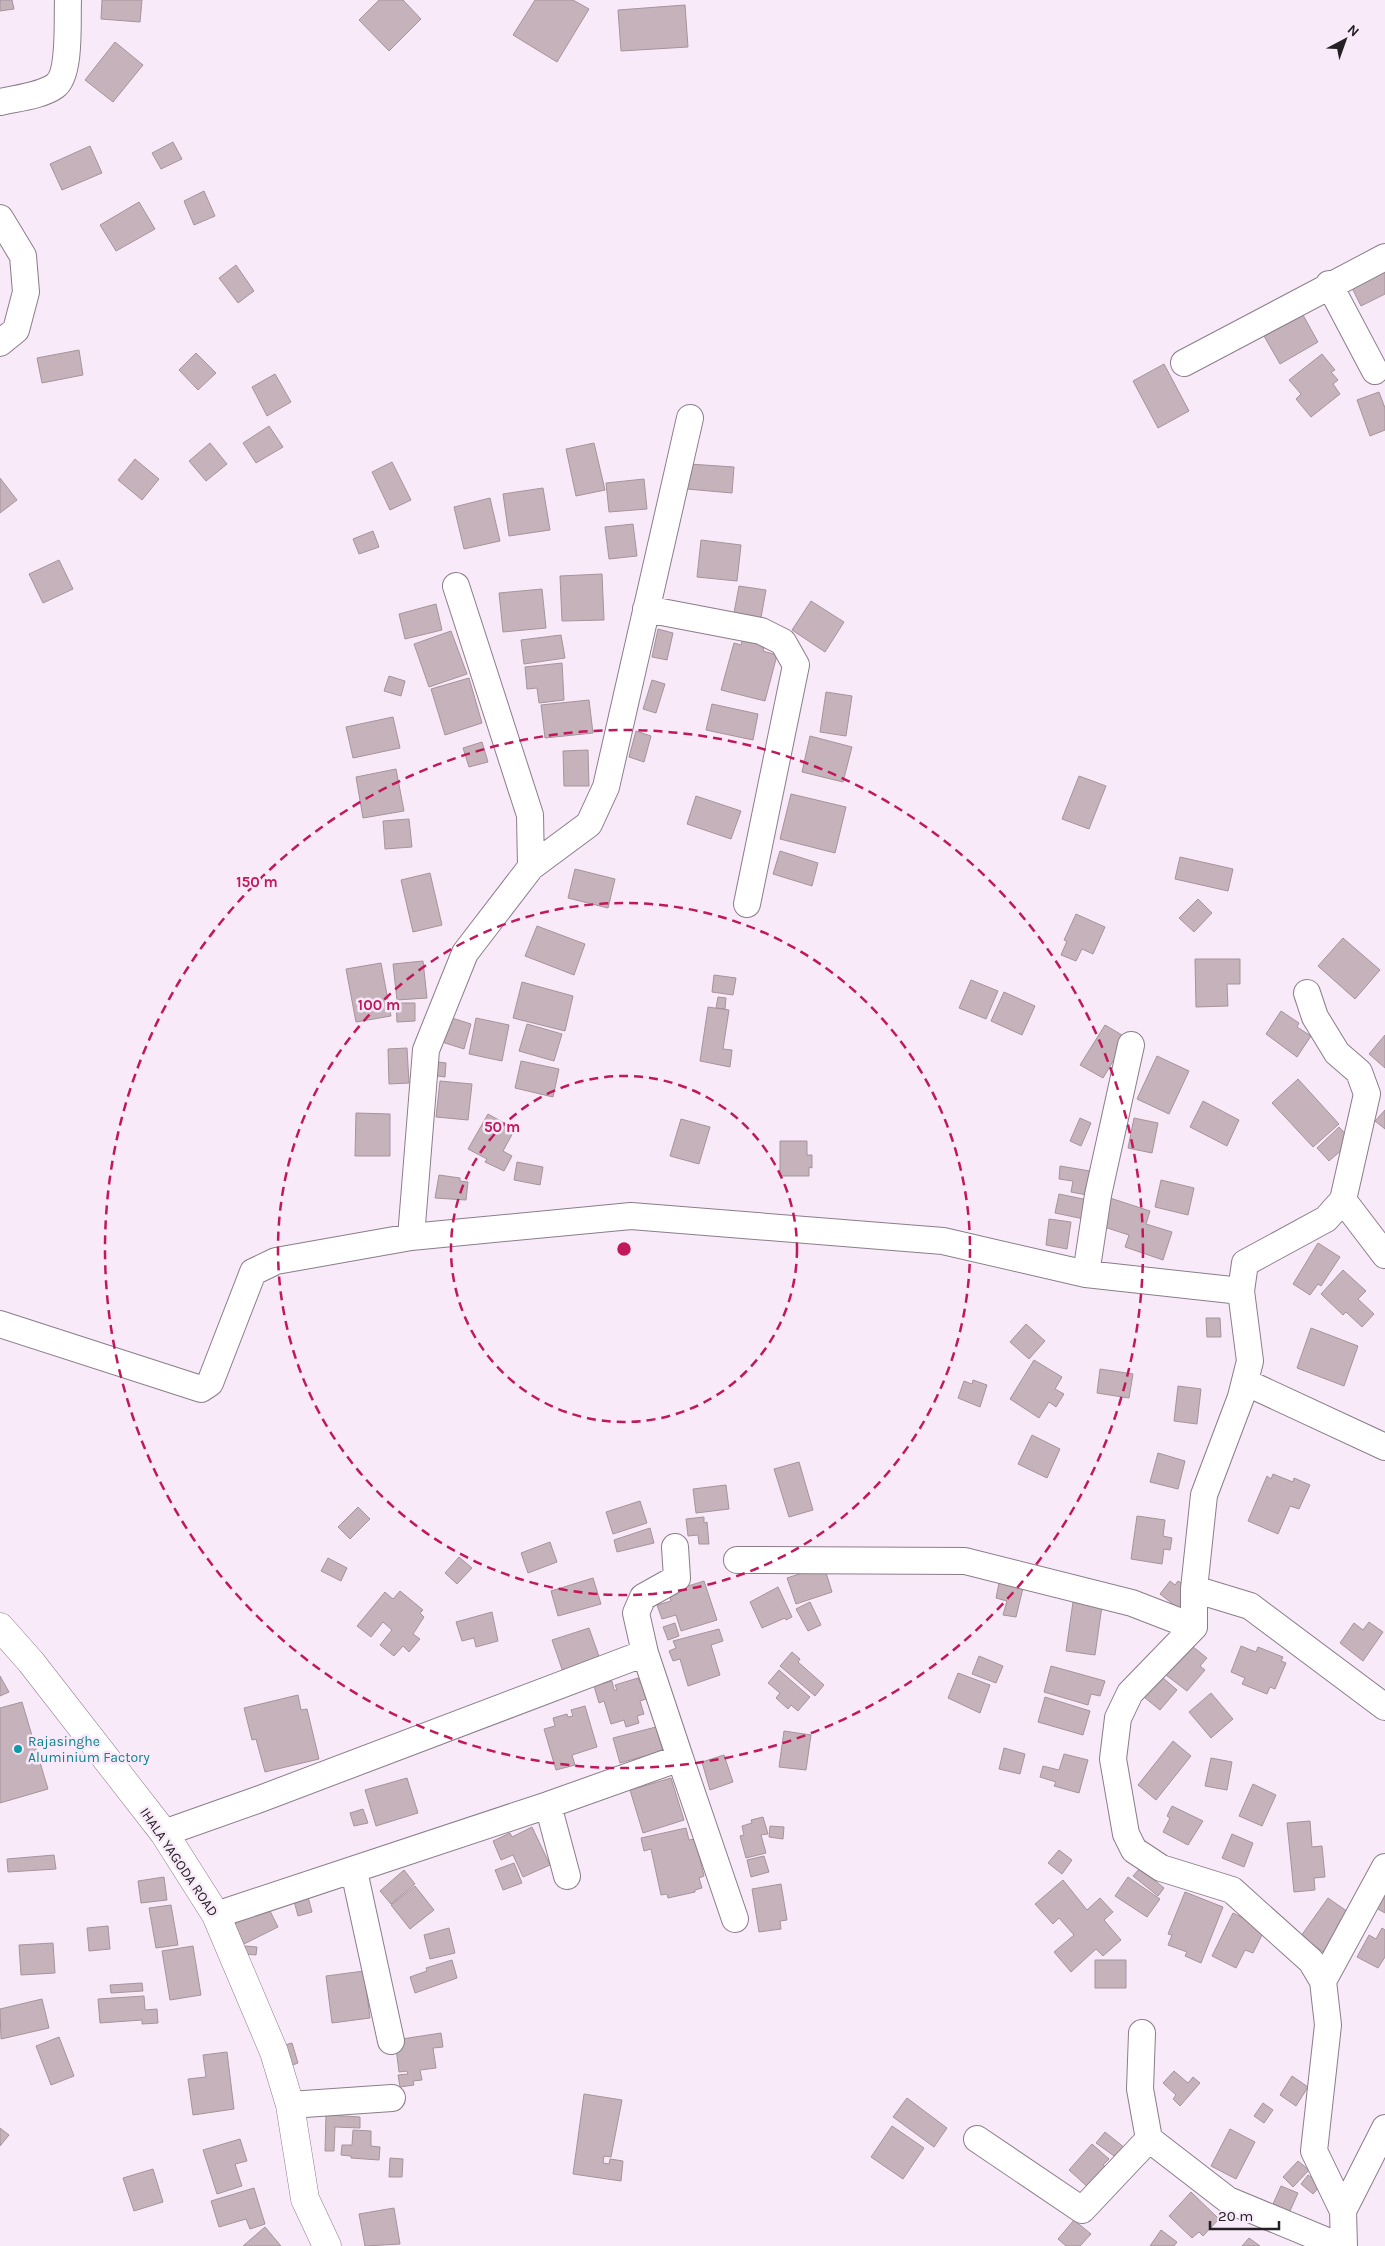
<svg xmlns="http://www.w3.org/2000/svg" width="1385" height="2246" font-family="Karla,sans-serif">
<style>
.building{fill:#c5b2ba;stroke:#a6939b}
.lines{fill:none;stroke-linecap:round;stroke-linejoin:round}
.street-casing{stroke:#8a7d8a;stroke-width:28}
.secondary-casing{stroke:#8a7d8a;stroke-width:29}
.street{stroke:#fff;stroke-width:26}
.secondary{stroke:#fff;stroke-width:28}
.ring{fill:none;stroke:#c2185b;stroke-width:2.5;stroke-dasharray:9 6}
.culture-dot{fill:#0f9aa8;stroke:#f9eaf9;stroke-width:2}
.labels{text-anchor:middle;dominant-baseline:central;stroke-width:5;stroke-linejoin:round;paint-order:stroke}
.culture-label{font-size:14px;fill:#0d838f;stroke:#f9eaf9;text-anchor:start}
.street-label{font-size:14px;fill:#252026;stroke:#f9eaf9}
.centre{fill:#c2185b;stroke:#f9eaf9;stroke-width:2.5}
.ring-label{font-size:15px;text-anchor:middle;font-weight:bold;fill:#c2185b;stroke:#f9eaf9;stroke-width:5;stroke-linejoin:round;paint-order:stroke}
</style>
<rect width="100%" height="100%" fill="#f9eaf9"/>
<!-- building -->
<path class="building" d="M0,0H12L14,9L0,11Z
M102,0H142L140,22L101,19Z
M379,0H403L421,19L389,51L359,20Z
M535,0H573L589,9L557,62L513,35Z
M685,5L688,47L621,51L618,10Z
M115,42L143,65L113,102L85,80Z
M173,142L182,159L161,169L152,153Z
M90,146L102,173L62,190L50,164Z
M204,191L215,216L194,225L184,201Z
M139,202L155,229L116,251L100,225Z
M236,265L254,291L238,303L219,278Z
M1385,268V294L1361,306L1350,284Z
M1303,315L1318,342L1280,364L1264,336Z
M79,350L83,375L42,383L37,358Z
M196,353L216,373L198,390L179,370Z
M1322,354L1335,370L1331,372L1338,380L1333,384L1340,394L1311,417L1296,399L1301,394L1289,380Z
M1164,364L1189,411L1158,428L1133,381Z
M275,374L291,402L267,416L252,387Z
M1379,392L1385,408V430L1370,436L1357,400Z
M269,426L283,447L256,463L243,443Z
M210,443L227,464L206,481L189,461Z
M594,443L605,490L576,496L566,449Z
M135,459L159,479L142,500L118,480Z
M392,462L411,500L390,510L372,472Z
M689,464L734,467L732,493L687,489Z
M0,478L17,500L0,513Z
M644,479L647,509L609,512L606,483Z
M543,488L550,530L509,536L503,494Z
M490,498L500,541L464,549L454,507Z
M633,524L637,556L609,559L605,527Z
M373,531L379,547L359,554L353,539Z
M701,540L741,545L737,581L697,577Z
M59,560L73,589L43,603L29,574Z
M602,574L604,620L562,621L560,576Z
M739,586L766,590L760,623L733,618Z
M542,589L546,628L503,632L499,593Z
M811,601L844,622L825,652L792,630Z
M436,604L442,630L405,639L399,614Z
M658,629L673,633L667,660L652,657Z
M451,631L467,674L429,687L414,644Z
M745,632L766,638L763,651L777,655L765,701L721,690L734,643L741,645Z
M561,635L565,658L524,664L521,640Z
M562,663L564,700L539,703L537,688L527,689L525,667Z
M389,676L405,681L401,696L384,691Z
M469,678L482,723L445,735L431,689Z
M652,680L665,684L656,713L643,709Z
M826,692L852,696L846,736L820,732Z
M589,700L593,733L545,738L541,705Z
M712,704L758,714L753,740L706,730Z
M393,717L400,748L353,758L346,727Z
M636,731L651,736L644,762L629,757Z
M810,736L852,747L843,782L802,772Z
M482,742L488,762L469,767L463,748Z
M588,750L589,786H564L563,751Z
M396,769L404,811L363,818L356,777Z
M1079,776L1106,786L1089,829L1062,819Z
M791,794L846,807L835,853L780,839Z
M696,796L741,811L731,839L687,824Z
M409,819L412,847L385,849L383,821Z
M780,851L818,863L812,886L773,874Z
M1180,857L1233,869L1228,891L1175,879Z
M575,869L615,879L608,908L568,898Z
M430,873L442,925L413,932L401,880Z
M1198,899L1212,913L1194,932L1179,918Z
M1076,914L1105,927L1093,954L1082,949L1076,961L1061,955L1067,941L1064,940Z
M537,926L585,944L574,975L525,956Z
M1343,938L1380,970L1355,999L1318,966Z
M1195,959H1240V984H1227L1228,1006L1196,1007Z
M423,961L427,998L397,1000L393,964Z
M381,963L391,1016L356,1022L346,969Z
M714,975L736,978L733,995L712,992Z
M971,980L998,991L986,1019L959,1008Z
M522,982L573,996L565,1031L513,1018Z
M1004,992L1035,1006L1022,1035L991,1021Z
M718,997L726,998L725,1009L716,1008Z
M396,1003H415V1021L397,1022Z
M708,1007L729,1010L723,1049L732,1050L730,1067L700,1061Z
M1281,1011L1299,1023L1297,1027L1311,1036L1297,1057L1266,1034Z
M449,1017L471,1024L464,1049L442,1042Z
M476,1018L509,1025L502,1061L469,1054Z
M527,1024L562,1034L554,1061L519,1051Z
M1105,1025L1127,1038L1103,1078L1080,1065Z
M1385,1035V1068L1369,1054Z
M407,1048L409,1083L389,1084L388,1049Z
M1157,1056L1189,1071L1169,1114L1137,1099Z
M431,1061L446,1063L445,1077L430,1075Z
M521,1061L559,1069L553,1097L515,1088Z
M1298,1079L1339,1124L1313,1147L1272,1103Z
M440,1081L472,1084L468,1120L436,1117Z
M1203,1101L1239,1120L1227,1146L1190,1127Z
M1385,1110V1129L1375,1121Z
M356,1113L390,1114V1156H355Z
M488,1114L515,1129L503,1151L512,1156L504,1171L485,1162L487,1159L468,1149Z
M1080,1118L1091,1123L1081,1146L1070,1141Z
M1134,1118L1158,1123L1152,1153L1128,1148Z
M681,1119L710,1127L699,1164L670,1156Z
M1339,1127L1352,1141L1329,1161L1317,1148Z
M780,1141H807V1155H812V1168L809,1167V1176H780Z
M517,1162L543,1167L540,1185L514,1180Z
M1060,1166L1090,1171L1087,1195L1071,1192L1073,1181L1059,1179Z
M439,1175L460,1178V1181L468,1182L466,1200L435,1198Z
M1161,1180L1194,1188L1188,1215L1155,1207Z
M1059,1194L1088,1200L1084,1219L1055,1213Z
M1110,1198L1150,1211L1146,1224L1172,1232L1163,1260L1125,1247L1129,1235L1101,1226Z
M1049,1219L1071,1222L1067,1249L1046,1245Z
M1318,1243L1340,1257L1321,1286L1318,1284L1310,1295L1293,1284Z
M1343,1270L1366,1291L1358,1299L1374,1314L1362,1327L1346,1312L1343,1315L1321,1294Z
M1206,1318H1220L1221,1337H1207Z
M1026,1324L1045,1341L1029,1359L1010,1342Z
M1311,1328L1358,1346L1344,1386L1297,1368Z
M1034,1360L1062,1377L1055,1389L1064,1394L1056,1407L1049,1402L1039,1418L1010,1399Z
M1100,1369L1133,1374L1129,1398L1097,1393Z
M973,1380L987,1385L980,1407L958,1398L964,1381L972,1384Z
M1178,1386L1201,1389L1197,1424L1174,1421Z
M1032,1435L1060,1449L1047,1478L1018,1464Z
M1158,1453L1185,1461L1178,1489L1150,1482Z
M799,1462L813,1510L789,1517L774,1469Z
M1273,1474L1293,1482L1294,1478L1310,1485L1299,1509L1290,1506L1278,1534L1248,1521L1267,1476L1271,1479Z
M726,1485L729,1509L696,1513L693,1489Z
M640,1501L647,1523L613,1534L606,1512Z
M358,1507L370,1519L350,1539L338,1527Z
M1137,1516L1165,1520L1163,1536L1172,1538L1170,1550L1164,1549L1162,1564L1131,1559Z
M704,1517V1523L707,1522L709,1544H699L698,1535L688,1536L686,1519Z
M650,1528L654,1543L617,1552L614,1540Z
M550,1542L557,1562L528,1573L521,1553Z
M459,1557L472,1568L457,1584L445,1573Z
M328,1558L347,1568L341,1581L321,1571Z
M824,1566L832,1592L796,1604L787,1578Z
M593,1578L601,1604L558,1616L551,1591Z
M1000,1578L1024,1584L1016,1617L1003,1615L1007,1601L996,1598Z
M704,1581L717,1620L681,1631L676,1615L662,1619L657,1605L671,1601L669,1592Z
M1170,1581L1175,1585L1178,1581L1183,1584L1180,1588L1187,1593L1183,1612L1160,1594Z
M778,1587L792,1617L786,1620L785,1618L762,1628L750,1602Z
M400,1591L423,1610L420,1613L424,1617L413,1634L420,1639L409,1652L403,1646L394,1656L380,1645L392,1630L383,1622L371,1637L357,1626L385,1592L393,1599Z
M810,1602L821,1625L808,1631L796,1609Z
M1073,1602L1102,1606L1095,1655L1066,1651Z
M492,1612L498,1641L476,1647L474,1638L462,1641L456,1622Z
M1369,1622L1383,1632L1363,1661L1340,1643L1354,1623L1363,1630Z
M675,1623L679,1636L668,1640L663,1627Z
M589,1628L601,1662L564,1675L552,1640Z
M719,1629L723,1641L711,1645L720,1675L688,1686L680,1659L673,1661L669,1651L676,1648L673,1641Z
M1192,1646L1207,1658L1200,1666L1205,1670L1187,1691L1162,1672Z
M1241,1646L1256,1652L1258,1647L1283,1657L1281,1661L1286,1663L1275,1689L1270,1687L1267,1694L1242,1684L1245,1678L1231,1672Z
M792,1652L800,1659L798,1662L824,1685L815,1696L780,1666Z
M979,1656L1003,1666L996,1683L972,1674Z
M1051,1666L1105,1681L1100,1696L1091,1694L1088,1705L1044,1692Z
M779,1670L810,1697L798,1711L791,1705L788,1709L776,1698L780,1693L768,1683Z
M958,1673L990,1685L980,1713L948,1698Z
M0,1676L9,1692L0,1696Z
M1162,1677L1177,1690L1160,1710L1144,1697Z
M638,1678L640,1683L644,1682L649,1698L640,1701L644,1714L637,1716L639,1723L626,1727L624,1720L611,1724L604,1701L599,1703L594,1686L612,1681L614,1690H617L615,1685Z
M1211,1693L1233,1719L1211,1738L1189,1712Z
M298,1695L301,1710L307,1709L319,1759L265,1772L256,1739L252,1740L244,1708Z
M1045,1697L1090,1711L1083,1735L1038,1722Z
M22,1702L48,1789L0,1803V1708Z
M585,1706L597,1747L572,1755L575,1765L556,1770L544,1729L555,1726L553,1718L567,1714L568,1717L573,1716L571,1710Z
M656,1727L663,1751L620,1763L613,1738Z
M784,1731L811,1735L806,1770L779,1767Z
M1173,1741L1191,1756L1156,1800L1138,1785Z
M1004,1748L1025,1754L1020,1774L999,1769Z
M1064,1754L1088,1760L1079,1793L1054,1786L1056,1782L1040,1777L1043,1766L1059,1770Z
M724,1755L733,1782L710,1790L702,1762Z
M1211,1758L1232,1762L1227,1790L1205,1786Z
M407,1778L418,1813L376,1826L365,1790Z
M671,1778L684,1820L643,1833L630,1790Z
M1253,1784L1276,1795L1262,1826L1239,1816Z
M1172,1806L1203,1821L1188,1845L1163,1832L1170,1818L1167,1816Z
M363,1809L368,1823L354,1826L350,1813Z
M763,1817L768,1834L761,1835L766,1853L746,1858L740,1836L744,1835L742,1826L752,1823L751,1820Z
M1310,1821L1312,1847L1322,1846L1325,1877L1314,1878L1315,1890L1294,1892L1287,1823Z
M770,1826L784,1827L783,1839L769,1837Z
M532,1827L550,1865L523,1877L513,1855L501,1860L493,1841L510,1833L512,1837Z
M686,1828L689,1840L695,1839L704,1876L699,1878L702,1888L695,1890V1892L668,1898L667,1894L661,1895L651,1849L644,1851L641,1838Z
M1232,1834L1253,1843L1244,1867L1222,1858Z
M1059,1850L1072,1860L1062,1874L1048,1863Z
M54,1855L56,1869L8,1872L7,1859Z
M764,1856L769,1872L751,1877L747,1860Z
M514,1863L522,1883L503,1890L495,1870Z
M1140,1868L1164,1888L1158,1896L1133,1876Z
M404,1870L415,1884L391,1904L380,1891Z
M164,1877L167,1900L141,1903L138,1881Z
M1128,1877L1160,1899L1147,1917L1115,1896Z
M1385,1879V1913L1371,1905Z
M1063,1880L1087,1910L1100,1898L1113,1912L1104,1920L1121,1940L1103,1956L1096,1949L1071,1972L1054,1952L1074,1935L1059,1918L1053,1924L1035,1904Z
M781,1884L787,1920L780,1921L781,1929L759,1932L752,1889Z
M415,1886L434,1910L410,1929L391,1905Z
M1185,1892L1223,1907L1201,1963L1185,1956L1187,1952L1168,1945L1172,1935L1168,1934Z
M308,1897L312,1912L298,1916L294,1901Z
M1328,1898L1348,1912L1326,1954L1301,1936Z
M171,1905L178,1945L156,1948L149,1908Z
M268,1907L278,1927L244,1944L234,1924Z
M1233,1913L1265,1929L1253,1953L1245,1950L1236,1968L1212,1956Z
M108,1926L110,1949L89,1951L87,1928Z
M449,1928L455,1953L430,1959L424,1935Z
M1382,1928L1385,1930V1957L1378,1968L1357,1957L1369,1935L1376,1939Z
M53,1943L55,1973L21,1975L19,1945Z
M193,1946L201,1995L170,2000L162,1951Z
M245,1946L257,1947L256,1955L245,1954Z
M452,1960L457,1978L415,1993L410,1977L427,1971L426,1968Z
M1095,1960H1126V1988H1095Z
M364,1971L370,2018L332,2023L326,1976Z
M142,1983L143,1991L111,1993L110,1985Z
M144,1996L145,2010L157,2009L158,2023L142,2024V2020L100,2023L98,1999Z
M42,1999L49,2028L1,2039L0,2009Z
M441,2033L443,2047L433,2048L436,2068L420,2070L422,2080L413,2081L414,2085L400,2087L398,2075L408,2074L407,2071L399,2072L396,2048L403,2047L402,2039Z
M59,2037L74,2076L51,2085L36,2046Z
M292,2043L298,2063L287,2067L281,2046Z
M227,2052L234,2109L193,2115L188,2079L206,2077L203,2055Z
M1174,2071L1188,2083L1193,2077L1200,2083L1180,2106L1173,2099L1176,2095L1163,2083Z
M1292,2076L1308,2087L1296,2106L1280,2095Z
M584,2094L622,2100L611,2157L604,2156L603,2163L609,2164L610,2159L623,2161L621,2181L573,2174Z
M907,2098L947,2128L934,2147L893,2117Z
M1263,2103L1273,2110L1264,2123L1254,2116Z
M326,2115L360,2117V2128L335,2127L334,2151H325Z
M892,2126L924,2148L903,2179L871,2157Z
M0,2128L9,2135L0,2146Z
M1230,2129L1255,2142L1236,2179L1211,2166Z
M353,2130L371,2131V2146L380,2147L379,2160L351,2158V2156L341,2155L342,2145H352Z
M1105,2132L1125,2148L1117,2158L1096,2143Z
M240,2139L247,2161L235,2164L242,2186L217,2194L203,2150Z
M1092,2144L1109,2159L1103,2165L1109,2169L1091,2190L1069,2170Z
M390,2158L403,2159L402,2177H389Z
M1298,2161L1309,2170L1293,2187L1283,2177Z
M153,2169L163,2202L134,2211L123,2178Z
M1308,2175L1321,2185L1313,2194L1301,2184Z
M1281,2186L1298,2193L1290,2211L1273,2204Z
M254,2188L265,2224L250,2229L246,2219L219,2227L211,2201Z
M1191,2192L1219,2219L1203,2236L1199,2232L1192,2238L1169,2216Z
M394,2208L400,2244L365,2246L359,2214Z
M1074,2220L1091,2234L1080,2246H1066L1058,2239Z
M265,2227L281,2246H243Z
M1161,2230L1177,2242L1174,2246H1150Z
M1249,2238L1260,2246H1242Z"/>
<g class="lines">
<defs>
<path id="street" d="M0,102C17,98 41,96 55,86C71,75 67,19 68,0
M0,218L23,256L26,292L16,330L0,343
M1329,284L1375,371
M1184,363L1385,257
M646,609L761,631L783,642L796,665L747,904
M531,867L589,824L606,787L690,418
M1307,993L1315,1017L1337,1053L1359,1072L1367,1094L1343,1200L1326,1219L1245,1263L1241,1291L1250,1361L1241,1397L1204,1495L1194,1589V1627L1130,1693L1118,1718L1113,1759L1126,1834L1134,1850L1161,1868L1232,1890L1311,1961L1323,1981L1328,2025L1314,2151L1343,2211L1344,2246
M1343,1200L1385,1255
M411,1237L426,1050L465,953L531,867L530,815L456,586
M1086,1274L1098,1195L1131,1045
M0,1324L201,1389L210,1383L253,1272L276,1261L411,1237L631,1216L943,1241L1086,1274L1241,1291
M1245,1382L1385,1447
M737,1560L965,1561L1132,1603L1194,1627
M1194,1589L1250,1606L1385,1707
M645,1653L636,1613L643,1597L677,1578L675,1547
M680,1758L735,1919
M548,1805L567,1876
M164,1833L260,1799L645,1653L680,1758L548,1805L216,1915
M354,1871L391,2041
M1323,1981L1385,1867
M1142,2033L1140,2089L1149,2139L1228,2200L1339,2246
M290,2105L392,2098
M977,2139L1082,2210L1149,2139
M1343,2211L1385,2128"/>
<path id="secondary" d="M0,1627L31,1662L164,1833L216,1915L274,2052L290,2105L305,2199L327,2246"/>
</defs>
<!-- street casing -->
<use href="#street" class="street-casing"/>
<!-- secondary casing -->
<use href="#secondary" class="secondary-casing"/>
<!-- street -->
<use href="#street" class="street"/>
<!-- secondary -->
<use href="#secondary" class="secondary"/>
</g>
<!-- distance rings -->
<g class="ring">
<circle cx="624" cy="1249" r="173"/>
<circle cx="624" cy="1249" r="346"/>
<circle cx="624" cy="1249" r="519"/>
</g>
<!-- markers -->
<circle class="culture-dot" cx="18" cy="1749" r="5"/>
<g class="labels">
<!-- culture labels -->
<g class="culture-label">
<text x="28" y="1741">Rajasinghe<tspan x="28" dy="16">Aluminium Factory</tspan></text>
</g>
<!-- street labels -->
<g class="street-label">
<text transform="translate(179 1862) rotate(56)">IHALA YAGODA ROAD</text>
</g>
</g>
<circle cx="624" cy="1249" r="8" class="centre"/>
<g class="ring-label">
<text x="257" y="887">150 m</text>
<text x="379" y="1010">100 m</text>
<text x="502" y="1132">50 m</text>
</g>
<!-- north arrow -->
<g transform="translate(1345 40) rotate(41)" stroke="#f9eaf9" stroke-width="4" paint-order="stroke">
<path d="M0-4L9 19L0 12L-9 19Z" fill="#252026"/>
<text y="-8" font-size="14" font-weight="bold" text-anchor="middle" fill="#252026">N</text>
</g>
<!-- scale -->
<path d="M1210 2221v8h69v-8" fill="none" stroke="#252026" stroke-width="2.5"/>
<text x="1218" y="2221" font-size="15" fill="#252026" stroke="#f9eaf9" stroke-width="4" paint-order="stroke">20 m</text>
</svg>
